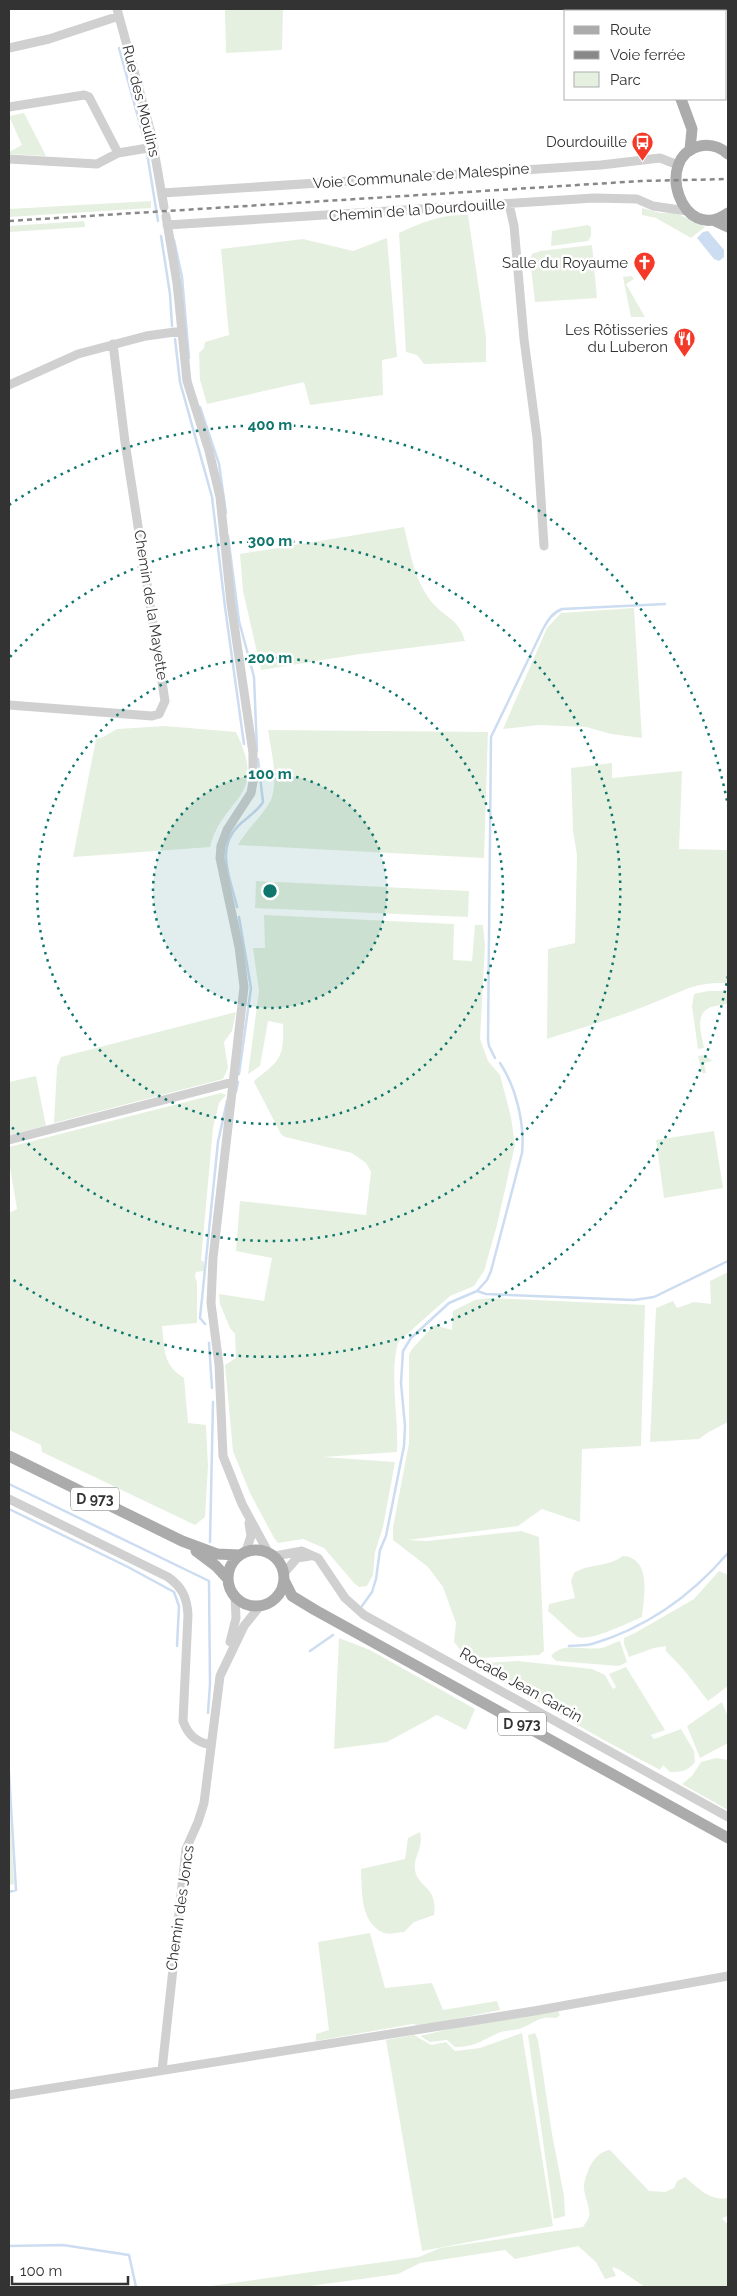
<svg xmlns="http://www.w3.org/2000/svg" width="737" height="2296" font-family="Raleway,sans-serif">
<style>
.green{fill:#e6f0e0}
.water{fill:#ccdcf1}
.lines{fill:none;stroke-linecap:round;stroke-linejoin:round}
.stream{stroke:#ccdcf1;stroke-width:2.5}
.minor{stroke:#d0d0d0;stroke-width:9}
.major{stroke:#ababab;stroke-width:11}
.rail{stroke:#888;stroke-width:2.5;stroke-dasharray:5 4;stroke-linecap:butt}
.ring{fill:none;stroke:#0f766e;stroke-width:2.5;stroke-dasharray:2.5 5}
.labels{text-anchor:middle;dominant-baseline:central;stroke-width:5;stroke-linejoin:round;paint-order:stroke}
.shield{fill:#fff;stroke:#707070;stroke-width:1}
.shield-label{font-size:14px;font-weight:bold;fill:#333}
.street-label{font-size:15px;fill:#333;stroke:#fff}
.poi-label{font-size:15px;fill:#333;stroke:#fff;text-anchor:end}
.centre{fill:#0f766e;stroke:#fff;stroke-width:2.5}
.ring-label{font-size:15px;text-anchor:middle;font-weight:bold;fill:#0f766e;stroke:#fff;stroke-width:5;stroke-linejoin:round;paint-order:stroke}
</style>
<rect width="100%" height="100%" fill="#fff"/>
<!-- green -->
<path class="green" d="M225,9H283L282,50L226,53Z
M24,113L46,156L9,154V152L22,145L9,116Z
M151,201V208L9,217V209Z
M642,208L660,213H676L705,227L691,238L656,218L642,215Z
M468,215L486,337V362L424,364L417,355L406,352L399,233C422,222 442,214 468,215Z
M84,221L85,227L9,232V226Z
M588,225L591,227V236L588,241L551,246L552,231Z
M387,238L397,357L382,360L383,395L310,405L304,382L207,404L200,380L199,353L204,348L205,342L229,335L221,249L303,239L353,251Z
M592,245L597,298L535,302L530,259L532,254L540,251Z
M632,276L634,279L626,284L645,317H631L623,277Z
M404,527C410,551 414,577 428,597C441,617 458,616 465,641L360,654L261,670L243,591L240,554Z
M634,608L642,738L611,734L586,727L539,725L503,729L547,628L561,613Z
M165,726L236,732C269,800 223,795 210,847L73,857L96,739L103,737L117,729Z
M268,730L488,732L484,858L238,845C246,830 268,810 272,797C278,776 271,751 268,730Z
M612,763V778L682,771L679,849L728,850V983C696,982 687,989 658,1001C622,1016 584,1027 547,1039L548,949L575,943L577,855L573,831L571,768Z
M256,881L469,891L468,917L255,908Z
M264,915L454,924L453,960L472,961L475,925H483L485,945L480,1039L488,1061L500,1075L511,1117L515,1145L497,1225L484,1271L474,1286L450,1296L398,1342C389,1378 399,1416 397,1452L323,1457L395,1462L383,1527L375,1552L373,1575L367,1586L359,1587L354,1583L324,1548L303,1539L278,1543L274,1538L250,1493L233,1451L225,1365L236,1358L235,1334L230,1328L220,1304L219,1294L264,1301L272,1258L236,1251L240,1201L366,1215L371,1172L366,1163L352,1153L285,1137L281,1134L254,1082L255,1080C281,1060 284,1057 283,1024L268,1021L260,1066L248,1074L259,991L253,948H265Z
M708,991H728V1003C722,1006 715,1005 709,1008C694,1015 702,1036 704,1048L698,1049L692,1006L694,994Z
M236,1012L232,1031L224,1042L228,1068L223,1079L54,1123L57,1067L61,1057Z
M705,1055L712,1061L704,1063L706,1073H702L698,1056Z
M36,1076L46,1126L9,1135V1082Z
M221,1093L226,1095L219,1103L213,1128L201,1260L204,1262V1271L196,1272L195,1277L197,1282V1323L162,1326C165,1350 162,1364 184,1378L188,1423L206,1425L208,1466L205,1517L195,1525L42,1452L41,1445L9,1430V1213L17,1209L9,1162V1147Z
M714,1131L723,1188L664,1198L656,1140Z
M728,1272V1422L707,1433L699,1439L650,1442L656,1308L673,1301L677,1308L694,1302L711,1304L710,1281Z
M489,1298L645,1305L641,1446L582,1449L580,1522L542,1509L518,1526L408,1540L427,1541L521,1531L539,1537L544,1651L539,1655L480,1658L462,1652L454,1642L456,1623L443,1587L428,1567L393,1540V1527L409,1443V1355L412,1349L434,1325L452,1330L453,1311L475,1300Z
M623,1556C652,1558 644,1597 642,1617C630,1622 590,1642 578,1637C575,1636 553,1615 548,1611L549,1604L575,1598L571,1581L574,1573C590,1563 606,1568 623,1556Z
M719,1571L728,1575V1686L708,1701L684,1670L666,1651V1646L654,1648L629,1657L624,1644V1638L635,1633L694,1599Z
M339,1638L370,1650L475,1709L466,1730L437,1715L387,1742L334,1749Z
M620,1641L627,1662L619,1666L556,1661L551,1656C563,1641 584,1651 601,1648C607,1647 613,1643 620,1641Z
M518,1661L592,1669L605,1675L613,1689L616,1687L609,1674L626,1667L665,1730L651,1735L654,1739L681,1729L694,1751L695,1762C688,1771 682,1772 670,1772L663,1765L660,1770L602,1739L479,1668L482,1663Z
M722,1702L728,1717V1743L700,1758L687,1726Z
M716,1758L728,1760V1810L682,1784L692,1776L701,1762Z
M9,1796L14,1884L9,1885Z
M420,1832C424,1847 413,1857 415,1870C418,1888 438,1886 434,1915L414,1922L404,1932C399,1932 390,1935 384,1933C360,1923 362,1892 361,1869L405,1859L408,1838Z
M370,1933L385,1988L432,1983L443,2010L497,2001L500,2010L421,2026L413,2024L316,2041V2034L329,2030L318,1942Z
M558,2011L560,2015L556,2018C538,2015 534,2024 519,2029C512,2031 503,2030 496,2034C479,2042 474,2047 455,2047L447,2040L430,2042L420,2036L470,2024Z
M522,2033L553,2226L422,2251L386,2040L414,2035L431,2045L446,2042L455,2051L480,2048Z
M535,2033L538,2040L552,2134L564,2196L565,2216L554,2219L528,2035Z
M610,2150L649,2191L665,2192L674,2188L677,2181L685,2177C697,2187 711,2202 727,2198L728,2183V2216L722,2218L726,2223L728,2222V2287H645L620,2270L612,2267L616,2276L605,2279L596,2262L578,2246L515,2259L505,2250L420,2263L398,2274L303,2287H203L419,2257L440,2248L583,2227C585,2224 588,2220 589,2217C591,2207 583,2195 584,2185C587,2170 594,2152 610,2150Z"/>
<!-- water -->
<path class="water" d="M708,231L724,250V257L719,261L714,259L697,238L703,232Z"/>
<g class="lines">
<!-- stream -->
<path class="stream" d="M119,48L144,139
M147,153L158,221
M161,236L170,294L172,326
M174,240L182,277L189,358
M175,339L180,382L212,497L225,607L244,744
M200,407L219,464L226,513
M228,536L239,621L254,677L257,751
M237,907C231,880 215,849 238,826C246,818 257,812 263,802L258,759
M239,917L251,988L239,1074
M495,1058L489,1046L488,1040L491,737L543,629C548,620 552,613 562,609L665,604
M236,1092L238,1082
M477,1291L486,1294L634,1300L654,1297L728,1261
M205,1324L200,1318L218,1142L227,1101
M209,1343L212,1388
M9,1484L209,1581L210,1684L208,1713
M9,1509L128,1567L174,1592L179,1606L177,1646
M210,1542L213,1402
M362,1606L372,1592L376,1579L380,1550L386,1536L404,1446L405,1426L401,1383L403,1351L411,1338L449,1303L477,1291L487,1280L491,1271L522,1153C525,1124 516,1087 500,1063
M569,1646C577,1645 585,1646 592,1644C646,1628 692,1595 728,1553
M310,1651L333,1635
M9,1773L16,1890L9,1892
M9,2246L63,2245L129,2255L136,2287"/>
<!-- minor -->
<path class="minor" d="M117,9L151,133L164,207
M9,48L49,39L119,16
M9,107L84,95L89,97L118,153
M9,159L97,164L118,153L154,147
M162,193L601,165L660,158L678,165
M509,204L514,226L524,339L537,438L544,546
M166,216L177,283L187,381L209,451L220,497L231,603L253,753V782L251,793L227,830L221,846L220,858L239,947L244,987L213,1258L211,1303L219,1365L223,1456L242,1504L268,1552
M167,225L594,198L637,199L653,206L687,211
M9,385L78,354L146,336L182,331
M9,705L152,716L159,714L165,701L125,442L113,344
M9,1140L233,1082
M9,1499L168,1577C182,1587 187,1597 188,1615L183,1721C188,1735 196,1742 211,1745
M246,1551L251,1536L249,1523
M275,1556L302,1551L318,1558L345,1598L364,1615L728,1817
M284,1573L297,1558L310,1556
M230,1642L236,1618L235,1597
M162,2070L186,1849L198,1822L204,1803L220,1676L244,1626L260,1606
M9,2095L534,2011L728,1976"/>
<!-- major -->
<path class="major" d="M678,11V9
M681,99L692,129L690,150
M728,154C720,147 710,144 700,146C653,157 682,246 728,213
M713,220L728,227
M9,1456L182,1541L217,1554L239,1555
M228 1578a28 28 0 1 1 56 0a28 28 0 1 1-56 0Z
M196,1551L216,1566L228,1579
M285,1582L292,1596L315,1610L728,1838"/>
<!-- rail -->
<path class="rail" d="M9,221L641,181L728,179"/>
</g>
<!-- distance rings -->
<circle cx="270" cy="891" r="117" fill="#0f766e" fill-opacity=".12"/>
<g class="ring">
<circle cx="270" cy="891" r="117"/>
<circle cx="270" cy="891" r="233"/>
<path d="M10 657A350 350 0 1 1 10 1125"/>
<path d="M728 976A466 466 0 0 1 9 1277M9 505A466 466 0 0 1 728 806"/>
</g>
<!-- icons -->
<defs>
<symbol id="bus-pin" viewBox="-11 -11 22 30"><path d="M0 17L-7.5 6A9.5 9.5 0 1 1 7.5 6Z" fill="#f53929" stroke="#fff"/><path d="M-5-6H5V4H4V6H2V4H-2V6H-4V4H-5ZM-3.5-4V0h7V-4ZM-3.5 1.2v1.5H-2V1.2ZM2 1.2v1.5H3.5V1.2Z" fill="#fff"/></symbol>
<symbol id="church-pin" viewBox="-11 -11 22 30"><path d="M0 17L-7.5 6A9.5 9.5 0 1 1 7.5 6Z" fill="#f53929" stroke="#fff"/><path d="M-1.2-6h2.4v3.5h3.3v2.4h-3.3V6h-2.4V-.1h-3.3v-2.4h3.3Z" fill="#fff"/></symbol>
<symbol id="restaurant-pin" viewBox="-11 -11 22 30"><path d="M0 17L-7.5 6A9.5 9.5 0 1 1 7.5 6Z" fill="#f53929" stroke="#fff"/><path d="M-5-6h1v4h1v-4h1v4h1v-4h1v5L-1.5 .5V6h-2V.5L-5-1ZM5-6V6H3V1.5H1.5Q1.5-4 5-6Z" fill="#fff"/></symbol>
</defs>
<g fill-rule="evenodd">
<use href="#bus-pin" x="630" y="130" width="25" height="34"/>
<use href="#church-pin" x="632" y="250" width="25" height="34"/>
<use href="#restaurant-pin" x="672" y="326" width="25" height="34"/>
</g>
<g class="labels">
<!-- shield labels -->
<g class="shield">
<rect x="71" y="1487.5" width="48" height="23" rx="4"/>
<rect x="498" y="1712.5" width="48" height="23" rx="4"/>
</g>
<g class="shield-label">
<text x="95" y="1499">D 973</text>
<text x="522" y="1724">D 973</text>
</g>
<!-- street labels -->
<g class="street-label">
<text transform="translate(141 101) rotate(76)">Rue des Moulins</text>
<text transform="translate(421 176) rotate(-4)">Voie Communale de Malespine</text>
<text transform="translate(417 210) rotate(-4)">Chemin de la Dourdouille</text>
<text transform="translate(151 605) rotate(81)">Chemin de la Mayette</text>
<text transform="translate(521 1685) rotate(29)">Rocade Jean Garcin</text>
<text transform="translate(180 1908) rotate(-82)">Chemin des Joncs</text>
</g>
<!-- poi labels -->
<g class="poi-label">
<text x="627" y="142">Dourdouille</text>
<text x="628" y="263">Salle du Royaume</text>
<text x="668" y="330">Les Rôtisseries<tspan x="668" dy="17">du Luberon</tspan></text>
</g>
</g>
<circle cx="270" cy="891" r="8" class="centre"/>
<g class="ring-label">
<text x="270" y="430">400 m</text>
<text x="270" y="546">300 m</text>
<text x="270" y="663">200 m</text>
<text x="270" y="779">100 m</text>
</g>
<!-- border -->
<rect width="737" height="2296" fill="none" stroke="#333333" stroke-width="20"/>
<!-- legend -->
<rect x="564" y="10" width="162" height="90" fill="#ffffff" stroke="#adadad"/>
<rect x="574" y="26" width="25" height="8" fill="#ababab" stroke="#adadad"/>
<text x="610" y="35" font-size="15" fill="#333333">Route</text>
<rect x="574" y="51" width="25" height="8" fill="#888888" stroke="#adadad"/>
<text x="610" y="60" font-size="15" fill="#333333">Voie ferrée</text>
<rect x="574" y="72" width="25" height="15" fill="#e6f0e0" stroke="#adadad"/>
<text x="610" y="85" font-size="15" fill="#333333">Parc</text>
<!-- scale -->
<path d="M12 2276v8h116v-8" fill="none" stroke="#333333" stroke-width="2.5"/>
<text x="20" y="2276" font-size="15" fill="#333333" stroke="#ffffff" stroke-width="4" paint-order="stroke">100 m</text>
</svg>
